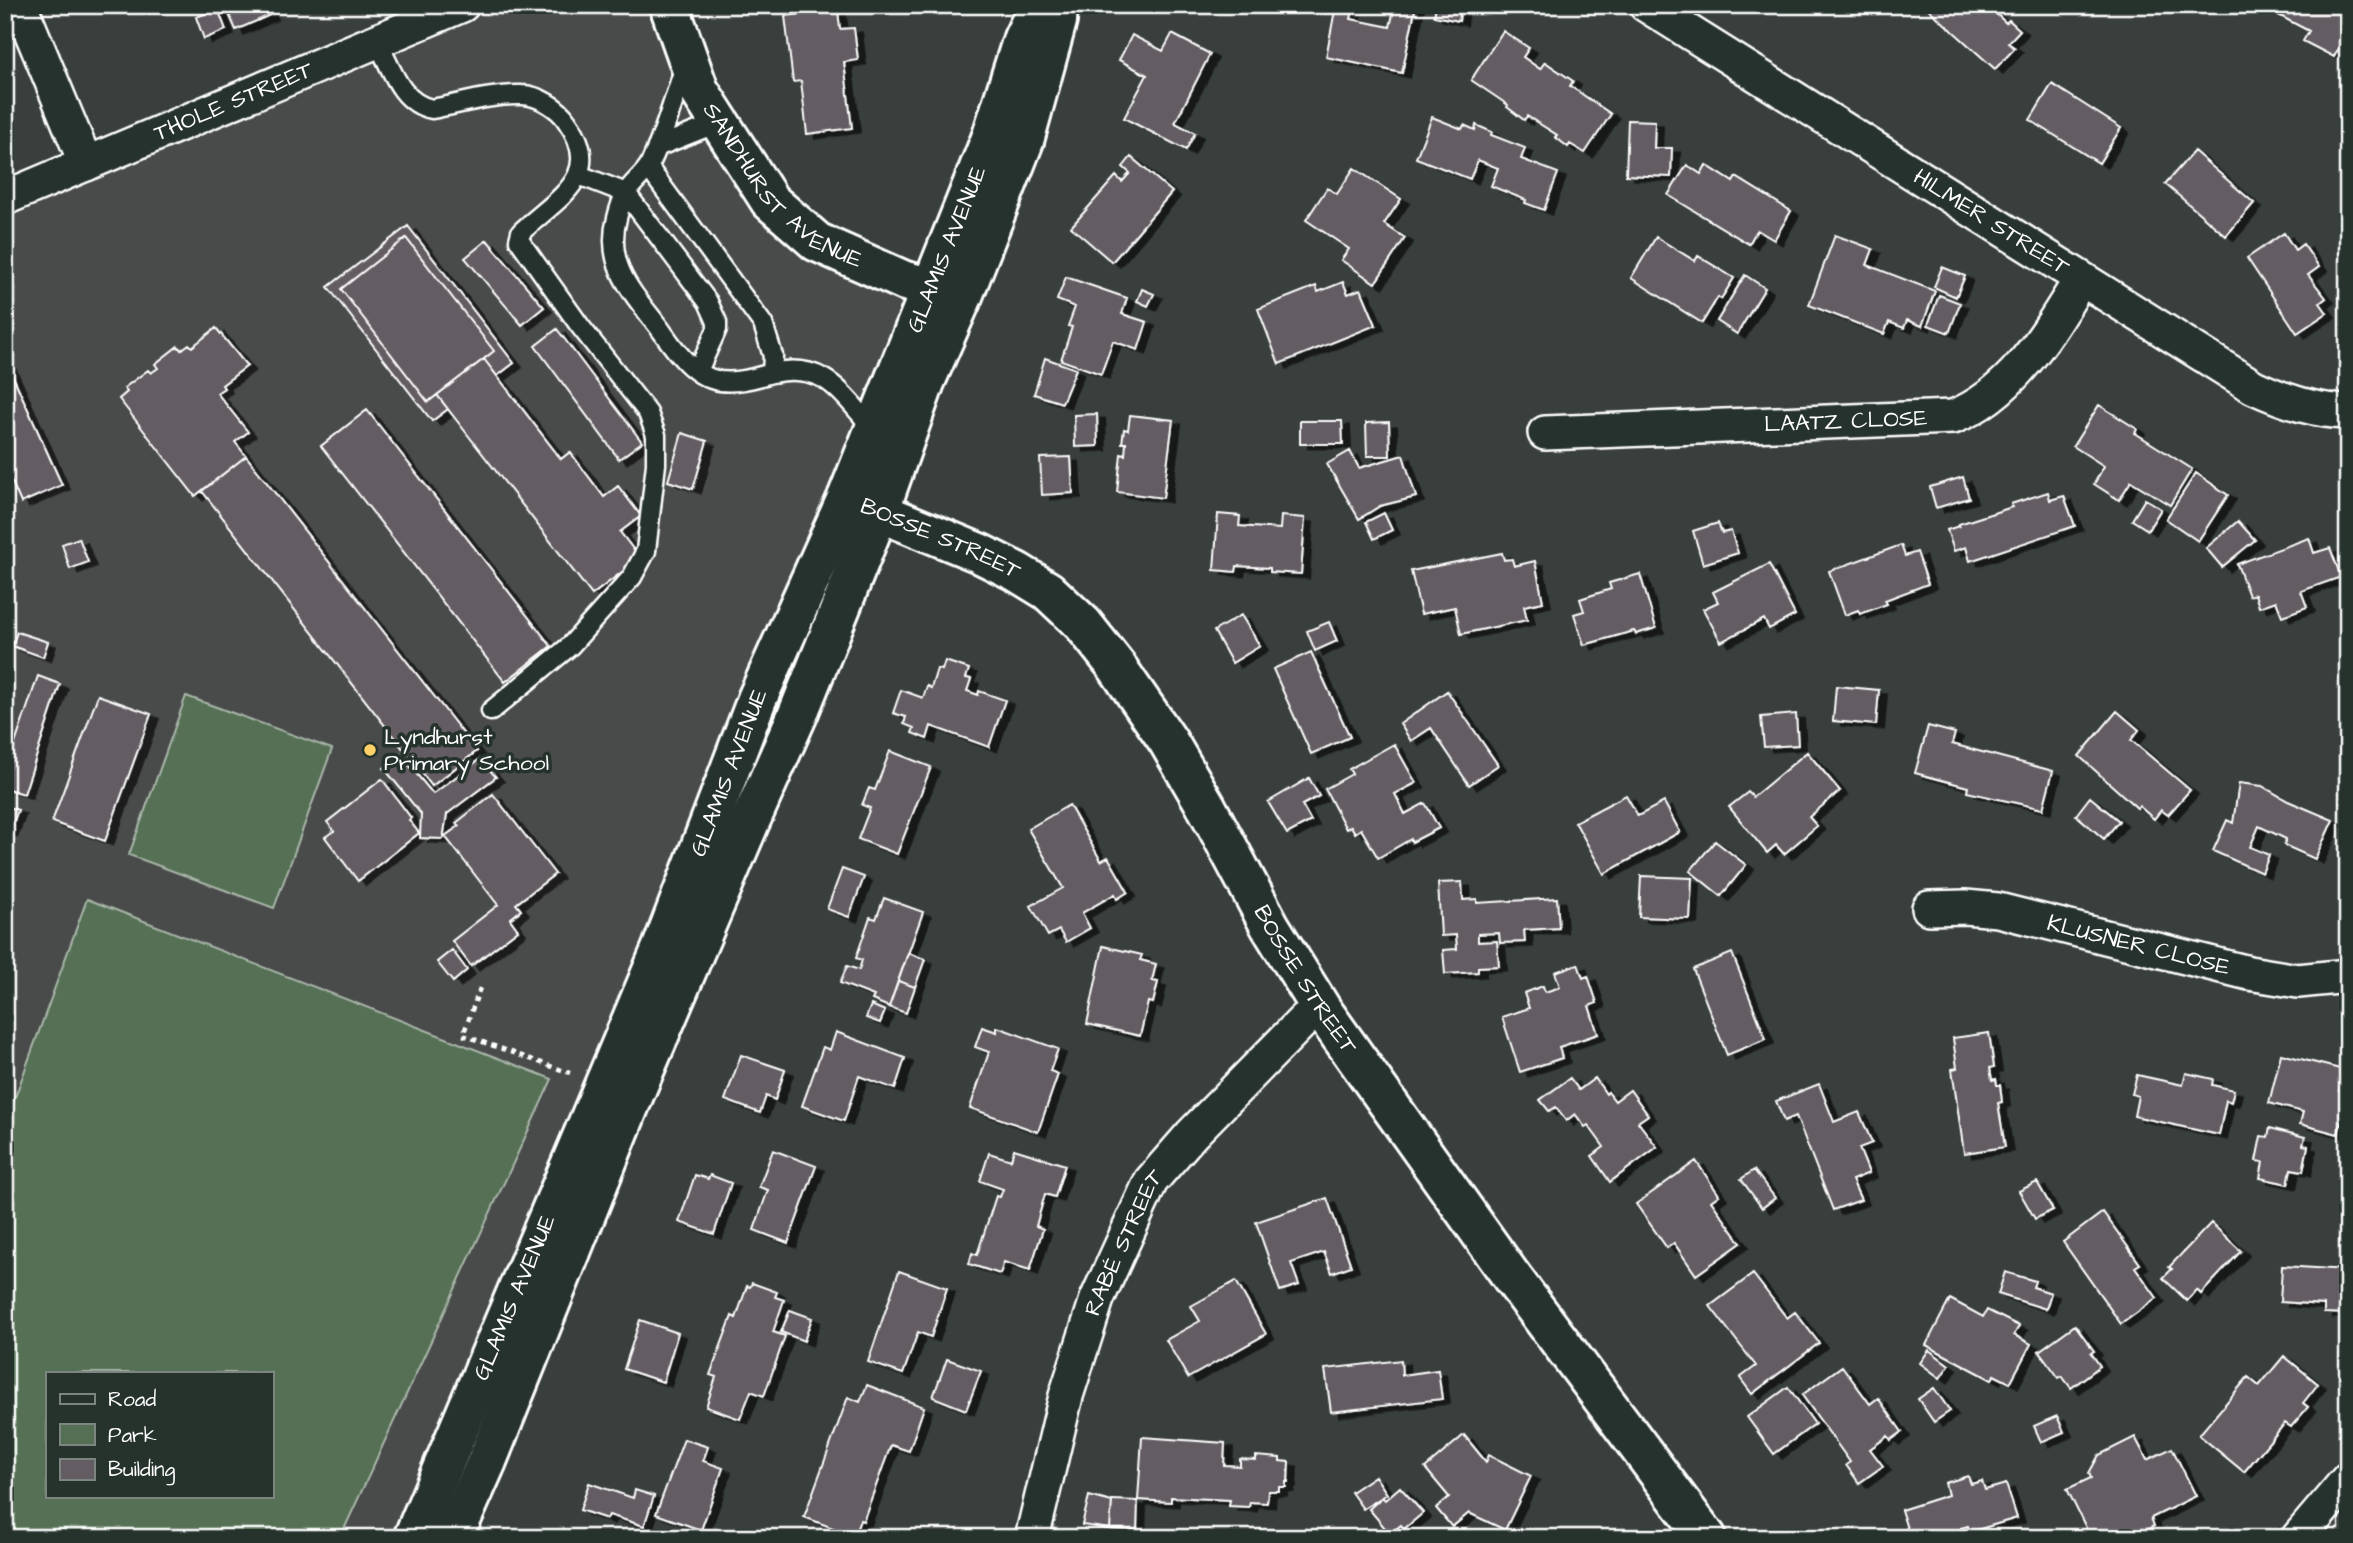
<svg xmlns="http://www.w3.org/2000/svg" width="2353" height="1543" font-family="'Architects Daughter',sans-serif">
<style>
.built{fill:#4a4c4c;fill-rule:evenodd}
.green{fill:#556f55;stroke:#aab7aa;stroke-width:2;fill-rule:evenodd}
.building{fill:#645c63;stroke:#fff;stroke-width:2;filter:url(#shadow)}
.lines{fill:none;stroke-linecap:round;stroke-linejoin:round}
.lane-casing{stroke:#fff;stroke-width:23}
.street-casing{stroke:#fff;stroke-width:38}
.secondary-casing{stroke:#fff;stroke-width:44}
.path{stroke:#fff;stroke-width:4.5;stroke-dasharray:5 5;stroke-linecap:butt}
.lane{stroke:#26332d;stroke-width:18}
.street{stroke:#26332d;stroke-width:33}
.secondary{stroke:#26332d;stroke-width:38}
.poi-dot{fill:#ffd166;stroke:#26332d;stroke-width:2.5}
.labels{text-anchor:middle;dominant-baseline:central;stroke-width:7;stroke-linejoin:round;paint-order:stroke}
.street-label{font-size:23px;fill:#fff;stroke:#26332d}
.poi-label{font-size:23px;fill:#fff;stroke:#26332d;text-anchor:start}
</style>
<defs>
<filter id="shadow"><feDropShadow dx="8" dy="4.5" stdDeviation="0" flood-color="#0009"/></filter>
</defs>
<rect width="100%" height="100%" fill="#393f3d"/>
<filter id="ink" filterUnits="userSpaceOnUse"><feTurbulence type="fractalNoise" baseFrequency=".0143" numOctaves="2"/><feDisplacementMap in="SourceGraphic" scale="14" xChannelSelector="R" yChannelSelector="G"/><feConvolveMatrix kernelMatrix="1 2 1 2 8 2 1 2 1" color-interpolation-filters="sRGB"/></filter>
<g filter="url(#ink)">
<!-- built -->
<path class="built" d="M463,5H667L768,203L928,288L415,1538H5V200ZM47,1373H271V1496H47Z"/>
<!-- green -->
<path class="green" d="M186,696L332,749L274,908L129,855Z
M87,899L552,1079L340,1538H5V1125ZM47,1373H271V1496H47Z"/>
<!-- building -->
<path class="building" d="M225,5H266L270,15L236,30Z
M1171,5H1242V8L1171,7Z
M1336,5H1354L1351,19L1390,27L1395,5H1416L1402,73L1326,57Z
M1436,5H1461L1459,21L1434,16Z
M1987,5L2006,23L2009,20L2020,30L2008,43L2015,48L1995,69L1925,6Z
M2259,5H2338L2348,11V30L2334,57L2303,41L2309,31Z
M218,9L226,30L204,39L196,17Z
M838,10L840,29L854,28L858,60L844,62L852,128L807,134L801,81L793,82L785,16Z
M1503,31L1529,48L1523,57L1540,69L1545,62L1573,81L1570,86L1611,114L1585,153L1570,144L1568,147L1555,137L1557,135L1527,116L1524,120L1507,107L1508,105L1471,80Z
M1172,34L1210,54L1175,123L1195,133L1186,150L1124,118L1147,75L1119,60L1132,35L1163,51Z
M2052,84L2121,128L2099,163L2030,120Z
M1432,117L1462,129L1464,125L1475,130L1476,125L1492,132L1491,135L1525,148L1521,159L1558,173L1544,210L1525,203L1526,200L1491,186L1498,168L1478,160L1470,179L1416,158Z
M1628,120L1655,121L1654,148H1672L1671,177L1626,175Z
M2194,151L2254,203L2226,236L2165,184Z
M1131,157L1172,192L1112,262L1071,227L1116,176L1122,182L1130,173L1123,167Z
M1687,165L1701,174L1706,165L1733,182L1736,177L1791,211L1774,240L1757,230L1749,244L1668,195Z
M1354,168L1401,199L1384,224L1405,238L1375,283L1341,260L1349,249L1306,220L1327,188L1337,194Z
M408,226L514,363L497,376L484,359L494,351L406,238L341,289L428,402L437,395L448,409L432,421L328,287Z
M2284,233L2295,250L2303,244L2319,267L2308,275L2326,298L2320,303L2327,313L2297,333L2247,258Z
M1835,235L1873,249L1867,265L1935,291L1922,326L1907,320L1904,328L1889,322L1884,334L1809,305Z
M1656,237L1695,261L1698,256L1734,278L1721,299L1718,297L1702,323L1631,278Z
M406,238L494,351L428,402L341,289Z
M487,240L544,307L522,325L465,258Z
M1942,267L1965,276L1956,297L1934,287Z
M1745,275L1765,288L1737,334L1717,321Z
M1066,277L1127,298L1122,314L1147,322L1138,350L1113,341L1101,374L1061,360L1072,327L1068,326L1075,307L1057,300Z
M1343,282L1348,294L1361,289L1376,325L1279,364L1258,309L1316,286L1318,292Z
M1142,289L1154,294L1148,306L1137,301Z
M1939,295L1960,303L1949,333L1928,325Z
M216,328L247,366L222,385L224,388L217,393L248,432L235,442L246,456L195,496L119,399L127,392L124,388L148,370L151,373L158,368L155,364L178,346L181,350L189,344L192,347Z
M557,329L642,442L619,459L535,346Z
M1045,358L1076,369L1062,403L1034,394Z
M484,359L561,459L570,452L604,497L618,486L641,516L620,532L640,558L592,595L437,395Z
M5,363H7L62,485L21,503L5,466Z
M2099,405L2137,429L2135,433L2192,469L2170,505L2131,481L2119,500L2094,484L2104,466L2073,446Z
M367,410L551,646L505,682L321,446Z
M1097,414L1098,446L1075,447L1074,415Z
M1130,415L1173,420L1163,498L1117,492L1121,454L1125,455L1126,443H1122L1124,429L1128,430Z
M1300,421H1342L1343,444H1300Z
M1389,422L1390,456H1367L1366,423Z
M682,433L707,441L693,489L668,481Z
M1350,451L1359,468L1403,455L1416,497L1380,506L1359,519L1327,464Z
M246,456L477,751L432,786L202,491Z
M1071,457L1073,493L1042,495L1040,458Z
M2196,473L2228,495L2198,541L2166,519Z
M1963,477L1969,498L1936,508L1930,487Z
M2048,492L2050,500L2064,496L2075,526L1970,561L1966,547L1954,551L1947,530L1959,526V524L2012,507L2011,504Z
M2145,499L2161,509L2148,530L2132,520Z
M1384,513L1392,530L1374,539L1366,522Z
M1218,514L1240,516L1239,526L1280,529L1281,516L1305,518L1301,574L1270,572V568L1237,566L1236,572L1214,570Z
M2238,521L2255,540L2222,567L2206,548Z
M1718,523L1722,533L1731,531L1738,553L1703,564L1693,531Z
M79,538L88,562L70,569L62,544Z
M2309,538L2314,553L2330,548L2341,577L2301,591L2307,607L2282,616L2276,601L2259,607L2255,594L2249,596L2237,564Z
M1901,545L1905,556L1917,552L1928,584L1885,600L1887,604L1860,614L1858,610L1845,615L1829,571Z
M1502,553L1504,560L1512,559L1514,566L1535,561L1543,602L1524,606L1527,620L1461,634L1455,607L1421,614L1411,571Z
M1769,564L1795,615L1769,629L1764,619L1721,642L1703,609L1718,602L1713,592Z
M1640,574L1656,628L1636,634L1634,631L1584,645L1574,614L1584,611L1580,599L1611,589L1609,583Z
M1241,615L1260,646L1232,663L1214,631Z
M1329,622L1337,641L1315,651L1307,631Z
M17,632L48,642L43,657L12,646Z
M1311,652L1350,737L1311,754L1273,669Z
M945,661L969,669L966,678L971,679L967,691L978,695L979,691L1005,700L989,747L931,726L927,739L912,733L914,728L904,724L906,717L893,713L901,690L923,698L927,686L931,688L937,669L942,670Z
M38,676L60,684L24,794L5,788V773Z
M1836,686L1879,690L1876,725L1833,721Z
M1447,691L1498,765L1469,785L1431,728L1411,741L1400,724Z
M98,695L151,714L105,841L52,822Z
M2117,711L2139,730L2131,740L2190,790L2168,815L2161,810L2154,819L2139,806L2137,808L2079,756Z
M1796,714L1798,745L1764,747L1761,717Z
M1928,726L1955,733L1952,744L2053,771L2043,809L1967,792L1968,787L1915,773Z
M1394,744L1416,783L1395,794L1405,814L1425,803L1439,828L1412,842L1411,839L1378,858L1361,829L1355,833L1351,826L1346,829L1325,789L1352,774L1349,769Z
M890,751L931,767L897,854L858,839L870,808L862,805L869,788L875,790Z
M1807,752L1840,791L1809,817L1817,826L1784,854L1776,845L1767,853L1729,807L1748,792L1753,797Z
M400,754L433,794L480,759L496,777L447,814L443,839L420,838L421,814L384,768Z
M1309,778L1319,796L1302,805L1311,821L1287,834L1268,802Z
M382,779L411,818L409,820L419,833L358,881L325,837L334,831L327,822Z
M2239,783L2262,786L2288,801L2333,820L2315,859L2284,845L2286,839L2259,826L2250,847L2269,855L2262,873L2213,851L2227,820L2233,823Z
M493,794L555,874L516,904L521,910L510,919L518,930L471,966L452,941L498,905L445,836L459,826L456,823Z
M1626,795L1638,816L1664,802L1680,832L1604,874L1575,822Z
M2090,797L2119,821L2104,839L2076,815Z
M1069,805L1101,861L1108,857L1128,892L1117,899L1115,894L1082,913L1090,928L1066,942L1059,930L1048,936L1031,906L1063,888L1028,829Z
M5,806L18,810L9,833L5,831Z
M1715,841L1746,865L1721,896L1690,871Z
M842,869L864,877L849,917L827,909Z
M1641,876L1692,878L1690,919L1639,917Z
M1462,882L1463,900L1477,899V903L1557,898L1559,928L1524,930L1525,942L1500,943L1499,933L1478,934V942L1497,941L1499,966L1478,967V972L1445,974L1443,950L1457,949L1456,935L1441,936L1438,883Z
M884,898L923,912L889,1007L872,1000L874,996L840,983L847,966L859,970L862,960L856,958L870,917L876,919Z
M1103,946L1142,955L1140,960L1156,964L1152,981L1158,982L1153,1003L1148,1002L1140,1036L1087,1024Z
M452,950L467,970L453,982L437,962Z
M908,953L925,959L915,987L898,981Z
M1732,953L1766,1039L1727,1055L1693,969Z
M1578,964L1583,978L1588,976L1597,1003L1589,1006L1598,1034L1559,1047L1562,1058L1520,1072L1502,1017L1529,1008L1524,993L1543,986L1545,992L1560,987L1555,972Z
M898,981L915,987L906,1013L889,1007Z
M871,1005L885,1011L880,1023L866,1018Z
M982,1027L997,1032V1027L1058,1049L1050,1071L1058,1074L1038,1132L970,1108L989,1052L975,1047Z
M836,1032L905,1058L895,1089L859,1076L844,1121L802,1106L823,1047L830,1050Z
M1989,1033L1994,1067L1990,1068L1992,1080L1996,1079L1997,1085H2000L2002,1102L1998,1103L2005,1147L1964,1153L1952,1069L1957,1068L1953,1038Z
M2281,1054L2344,1070L2339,1091L2348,1093V1096L2338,1134L2300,1124L2303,1112L2269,1103Z
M741,1055L785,1070L775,1100L766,1096L760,1113L725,1100Z
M2186,1073L2213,1079L2212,1085L2234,1090L2231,1102L2226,1100L2219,1135L2134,1116L2138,1096L2132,1094L2137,1075L2183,1085Z
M1570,1078L1579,1090L1595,1078L1606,1094L1608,1092L1615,1101L1630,1090L1648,1115L1638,1122L1657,1147L1610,1182L1592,1156L1604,1147L1588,1125L1585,1127L1575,1114L1566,1121L1556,1107L1549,1111L1540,1100Z
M1819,1084L1834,1122L1859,1112L1872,1143L1859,1148L1869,1173L1852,1180L1861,1200L1833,1210L1796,1116L1784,1121L1776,1101Z
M2270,1128L2305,1137L2303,1145L2308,1146L2303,1171L2291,1169L2288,1184L2260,1178L2263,1162L2256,1161L2261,1136L2268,1137Z
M1014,1149L1065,1165L1055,1197L1045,1194L1036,1226L1043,1229L1030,1270L1004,1262L1000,1274L969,1264L972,1253L977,1255L996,1196L1000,1197L1003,1189L980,1181L989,1153L1011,1160Z
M773,1150L816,1166L788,1243L754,1230L768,1190L759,1187Z
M1696,1161L1719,1195L1711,1201L1741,1243L1696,1275L1674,1243L1667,1248L1636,1204Z
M1754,1170L1775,1198L1762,1208L1741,1179Z
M695,1175L708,1179L710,1175L731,1183L714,1234L679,1222Z
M2037,1182L2053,1210L2035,1219L2019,1191Z
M1327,1198L1351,1266L1332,1273L1324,1252L1291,1263L1299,1285L1280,1291L1256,1222Z
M2103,1212L2140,1264L2135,1267L2157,1298L2121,1324L2063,1242Z
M2211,1223L2241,1251L2201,1294L2197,1290L2187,1301L2163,1278L2172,1269L2169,1267Z
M2282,1266L2348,1270V1314L2324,1313V1305L2280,1302Z
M899,1271L947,1288L931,1337L918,1332L903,1374L868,1362Z
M2005,1272L2035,1281L2033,1287L2051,1293L2046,1309L1998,1294Z
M1753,1274L1787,1318L1795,1312L1819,1343L1752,1394L1740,1378L1756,1366L1710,1306Z
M1236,1281L1266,1334L1188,1378L1166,1340L1200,1321L1191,1306Z
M752,1283L777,1292L775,1297L784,1300L773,1332L785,1336L764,1396L751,1391L740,1419L706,1407L716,1377L710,1375L732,1316L736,1318L747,1286L750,1287Z
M1950,1299L1983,1317L1987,1310L2019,1326L2014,1335L2031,1344L2010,1383L1994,1375L1992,1380L1926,1345Z
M790,1310L812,1318L804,1341L781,1332Z
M640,1320L678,1333L663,1382L624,1369Z
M2075,1325L2094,1351L2091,1353L2100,1366L2071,1388L2062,1376L2059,1378L2039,1351Z
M1929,1350L1949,1365L1940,1378L1920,1363Z
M2284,1356L2318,1384L2303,1403L2308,1407L2291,1427L2285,1423L2244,1472L2199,1435L2248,1377L2259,1386Z
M947,1359L981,1371L966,1410L933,1397Z
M1401,1360L1402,1375L1438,1370L1442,1399L1331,1412L1325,1369Z
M1842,1366L1870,1404L1878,1398L1902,1432L1891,1440L1888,1436L1870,1449L1883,1466L1859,1483L1846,1465L1850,1462L1802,1395Z
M867,1385L924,1407L909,1451L891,1445L863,1521L860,1520L854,1536L804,1517L848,1397L860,1402Z
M1788,1387L1815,1424L1774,1454L1747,1417Z
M1934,1388L1950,1411L1934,1422L1918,1399Z
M2057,1416L2064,1432L2041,1442L2034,1426Z
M1464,1435L1486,1462L1489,1455L1531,1476L1505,1530L1469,1513L1452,1527L1436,1508L1449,1497L1425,1468Z
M1142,1437L1225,1443L1224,1465L1240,1466V1459L1256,1460V1456L1280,1458V1461L1289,1462L1288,1482H1286V1487H1279V1491H1268L1267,1503L1250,1502L1249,1507L1229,1506L1230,1500L1171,1497V1502L1138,1500Z
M2135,1437L2147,1460L2172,1448L2196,1496L2151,1518L2154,1526L2131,1538H2122L2119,1532L2108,1538H2091L2067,1489L2091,1478L2089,1473L2099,1455Z
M684,1439L708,1447L703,1461L723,1468L701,1530L656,1514Z
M1375,1476L1387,1494L1363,1509L1351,1492Z
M1968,1476L1971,1484L1982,1481L1985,1490L2006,1484L2017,1518L1970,1532L1968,1526L1961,1528L1964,1538H1910L1901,1510L1948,1495L1945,1483Z
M589,1483L633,1498L635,1490L654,1496L644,1526L609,1515L607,1519L580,1510Z
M1400,1487L1423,1513L1404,1529L1401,1525L1390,1534L1369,1509L1382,1497L1385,1500Z
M1089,1496L1112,1502L1110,1529L1082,1525Z
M1112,1500L1138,1501L1137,1530L1110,1529Z"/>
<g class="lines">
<defs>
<path id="lane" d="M377,41C391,67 400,103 432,109C460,104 493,94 522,95C538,95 559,108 567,121C606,176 557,198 521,232L519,240L580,326L648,413L656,435V464L646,551L632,577L570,646L491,711
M686,64C674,97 665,133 650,164C644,175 633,182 626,193C622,200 619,210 617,218C604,266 634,294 661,330C675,350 693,377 720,381C739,383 753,378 772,373C826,361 842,395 875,430
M657,147L720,122
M648,167L763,324L773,356L772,373
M579,175L626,193L708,302L717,322V329L698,371"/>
<g id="street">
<path d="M20,5L86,164"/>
<path id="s1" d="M1646,5L2254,387C2285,401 2314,411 2348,412"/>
<path id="s2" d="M5,198L462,5"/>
<path id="s3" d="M1545,433L1953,417C2014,393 2048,332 2081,279"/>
<path id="s4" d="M1929,908L1965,907L1998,910L2249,973L2298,981L2348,976"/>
<path id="s5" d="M1032,1538L1066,1396L1097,1299L1151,1181L1192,1134L1304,1020L1322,1010"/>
<path d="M2298,1538L2348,1479"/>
</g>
<g id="secondary">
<path id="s6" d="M669,5L699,90L770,201L817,242L905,281L955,293"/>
<path id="s7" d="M855,502L979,553L1017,572L1048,591L1083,624L1117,667L1168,741L1206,806L1270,926L1322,1010L1511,1276L1707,1538"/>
<path id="s8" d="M413,1538L661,950L757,699L847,498L992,136L1023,38L1039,5"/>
<path d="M453,1538L487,1461L633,1097L749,824L798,714L879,512L925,382L963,296L1024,141L1057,21L1058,5"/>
</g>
</defs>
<!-- lane casing -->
<use href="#lane" class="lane-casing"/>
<!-- street casing -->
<use href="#street" class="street-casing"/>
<!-- secondary casing -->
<use href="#secondary" class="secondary-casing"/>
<!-- path -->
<path class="path" d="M480,988L463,1035L570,1073"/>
<!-- lane -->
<use href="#lane" class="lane"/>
<!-- street -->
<use href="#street" class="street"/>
<!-- secondary -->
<use href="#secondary" class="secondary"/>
</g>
</g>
<!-- markers -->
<circle class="poi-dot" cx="370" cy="750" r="7"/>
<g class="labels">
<!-- street labels -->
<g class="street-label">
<text stroke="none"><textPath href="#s2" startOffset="248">THOLE STREET</textPath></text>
<text stroke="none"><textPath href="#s6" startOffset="220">SANDHURST AVENUE</textPath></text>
<text stroke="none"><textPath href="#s1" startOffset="408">HILMER STREET</textPath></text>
<text stroke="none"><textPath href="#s8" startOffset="1395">GLAMIS AVENUE</textPath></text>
<text stroke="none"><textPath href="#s3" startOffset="301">LAATZ CLOSE</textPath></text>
<text stroke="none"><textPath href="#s7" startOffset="93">BOSSE STREET</textPath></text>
<text stroke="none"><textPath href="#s8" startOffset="828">GLAMIS AVENUE</textPath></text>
<text stroke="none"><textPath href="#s4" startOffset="214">KLUSNER CLOSE</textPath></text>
<text stroke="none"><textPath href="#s7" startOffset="681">BOSSE STREET</textPath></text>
<text stroke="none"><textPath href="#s5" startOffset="310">RABÉ STREET</textPath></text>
<text stroke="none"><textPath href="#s8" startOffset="261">GLAMIS AVENUE</textPath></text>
</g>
<!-- poi labels -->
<g class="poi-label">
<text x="384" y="737">Lyndhurst<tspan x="384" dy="26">Primary School</tspan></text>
</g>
</g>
<!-- margin -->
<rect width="2353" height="1543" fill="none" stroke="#26332d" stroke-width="28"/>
<rect x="14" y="14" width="2325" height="1515" fill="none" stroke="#fff" stroke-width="2.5" filter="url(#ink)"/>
<!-- legend -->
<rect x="46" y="1372" width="228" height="126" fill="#26332d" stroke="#7d8581" stroke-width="2"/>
<rect x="60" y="1394" width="35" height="10" fill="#26332d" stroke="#7d8581" stroke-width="2"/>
<text x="108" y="1406" font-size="21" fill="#ffffff">Road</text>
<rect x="60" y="1424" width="35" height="21" fill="#556f55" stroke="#7d8581" stroke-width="2"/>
<text x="108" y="1442" font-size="21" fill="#ffffff">Park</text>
<rect x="60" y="1459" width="35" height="21" fill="#645c63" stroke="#7d8581" stroke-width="2"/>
<text x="108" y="1476" font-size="21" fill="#ffffff">Building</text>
</svg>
